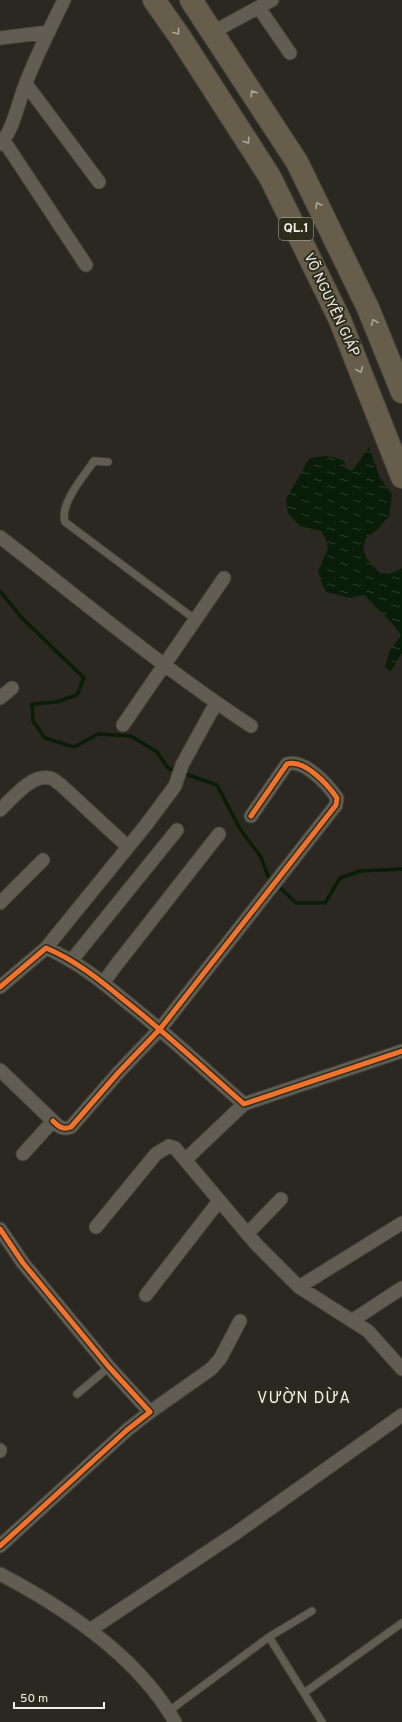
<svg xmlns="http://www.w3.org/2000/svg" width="402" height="1722" font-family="Overpass,sans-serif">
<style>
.water{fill:url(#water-ripples)}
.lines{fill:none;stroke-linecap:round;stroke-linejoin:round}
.stream{stroke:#091d08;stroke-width:3.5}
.lane-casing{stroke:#45433d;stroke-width:9}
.street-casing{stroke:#45433d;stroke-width:15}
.highway-casing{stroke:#45433d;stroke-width:24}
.lane{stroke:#625d52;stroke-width:7}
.street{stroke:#625d52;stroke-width:13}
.highway{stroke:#665e4a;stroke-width:22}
.cycleway-casing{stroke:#2d2c1d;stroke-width:8}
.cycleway{stroke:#ef722f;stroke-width:5}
.oneway{stroke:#aba798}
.labels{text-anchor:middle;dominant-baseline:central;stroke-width:4;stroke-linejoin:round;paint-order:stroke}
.shield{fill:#2d2c1d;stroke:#b6b5aa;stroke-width:1}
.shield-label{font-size:13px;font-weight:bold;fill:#f0f0e6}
.street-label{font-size:14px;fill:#f0f0e6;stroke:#2d2c1d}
.quarter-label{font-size:16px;letter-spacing:1px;fill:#f0f0e6;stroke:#2d2c1d}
</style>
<defs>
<pattern id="water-ripples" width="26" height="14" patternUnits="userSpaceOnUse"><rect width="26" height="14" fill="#091d08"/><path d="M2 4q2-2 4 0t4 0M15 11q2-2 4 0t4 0" fill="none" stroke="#2d3e2c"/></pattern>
</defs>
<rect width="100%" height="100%" fill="#2a2820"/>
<!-- water -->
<path class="water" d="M369,447L380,478L392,494L389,516L377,530L366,538L363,547L366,558L380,573L390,574L402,568V653L391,671L385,668L389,652L401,635L391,622L364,595L350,598L326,592L321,581L318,571L328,549L326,540L321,531L300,526L288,513L286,499L309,459C322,455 332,455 344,461L346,468L352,471Z"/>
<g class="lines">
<!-- stream -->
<path class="stream" d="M0,591L22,618L84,678L77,695L56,702L32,704L33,721L45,738L74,747L98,734L131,736L157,752L168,768L217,785L240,829L261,857L268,876L296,903H325L340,878L360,871L402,869"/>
<defs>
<path id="lane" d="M108,462L94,461C84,476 59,504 65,522L196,620
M77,1394L109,1367
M269,1637L322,1722
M304,1693L402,1623
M169,1711L269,1637L312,1611"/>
<path id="street" d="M259,8L290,53
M213,32L272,0
M0,38L49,32
M26,84L99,182
M4,141L86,265
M0,144C12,133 18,104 24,88C35,58 50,29 64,0
M0,537C83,601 164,669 251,726
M0,698L12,688
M123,725L224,578
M0,810C13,798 31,774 50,778C54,779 58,783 61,785L128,847
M0,903L43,860
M46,948L146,825L175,786L182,765L216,703
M71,961L177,830
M103,983L117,964L219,834
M0,987L46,948C75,960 100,980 124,1000C166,1033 204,1069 244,1104L402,1051
M0,1070L53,1121L23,1154
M53,1121C59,1127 63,1130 71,1127L118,1073L160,1029L336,805L337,798C328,785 305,759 287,764L251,816
M185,1160L244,1104
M96,1227L156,1154L169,1146L175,1148L256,1244L299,1287L368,1331L402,1369
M0,1229L23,1263L109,1367L150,1412L127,1430L0,1546
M247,1234L281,1199
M299,1287L402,1223
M146,1295L219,1201
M353,1320L402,1288
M150,1412L211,1369L220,1359L240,1321
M0,1450V1451
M0,1574C65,1608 138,1657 175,1722
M90,1630L236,1533L402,1415"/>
<path id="highway" d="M154,0L180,37L270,177L340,320L402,477
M191,0L297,162L368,308L402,392"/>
</defs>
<!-- lane casing -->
<use href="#lane" class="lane-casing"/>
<!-- street casing -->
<use href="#street" class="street-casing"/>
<!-- highway casing -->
<use href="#highway" class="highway-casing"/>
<!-- lane -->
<use href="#lane" class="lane"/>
<!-- street -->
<use href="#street" class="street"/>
<!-- highway -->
<use href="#highway" class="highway"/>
<defs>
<path id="cycleway" d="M0,987L46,948C75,960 100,980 124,1000C166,1033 204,1069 244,1104L402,1051
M53,1121C59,1127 63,1130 71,1127L118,1073L160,1029L336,805L337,798C328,785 305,759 287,764L251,816
M0,1229L23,1263L109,1367L150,1412L127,1430L0,1546"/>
</defs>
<!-- cycleway casing -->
<use href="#cycleway" class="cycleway-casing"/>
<!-- cycleway -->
<use href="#cycleway" class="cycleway"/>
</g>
<!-- one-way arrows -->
<defs><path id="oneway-chevron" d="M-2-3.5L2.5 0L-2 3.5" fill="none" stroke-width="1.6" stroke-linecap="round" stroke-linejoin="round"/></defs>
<g class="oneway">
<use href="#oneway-chevron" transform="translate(177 32) rotate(54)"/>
<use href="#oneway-chevron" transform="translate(253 93) rotate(-123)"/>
<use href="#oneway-chevron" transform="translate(247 141) rotate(57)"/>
<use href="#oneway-chevron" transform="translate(318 205) rotate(-116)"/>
<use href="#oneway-chevron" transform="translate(374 322) rotate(-112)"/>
<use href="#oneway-chevron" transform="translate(360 370) rotate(68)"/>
</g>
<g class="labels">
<!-- shield labels -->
<rect class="shield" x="279" y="218" width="34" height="22" rx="3"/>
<g class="shield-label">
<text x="296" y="229">QL.1</text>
</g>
<!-- street labels -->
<g class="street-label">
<text transform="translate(331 305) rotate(65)">VÕ NGUYÊN GIÁP</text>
</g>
<!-- quarter labels -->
<g class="quarter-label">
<text x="304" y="1399">VƯỜN DỪA</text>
</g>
</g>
<!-- scale -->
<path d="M14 1702v6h90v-6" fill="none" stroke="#f0f0e6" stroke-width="2"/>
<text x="20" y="1702" font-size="12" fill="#f0f0e6" stroke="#2d2c1d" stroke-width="3" paint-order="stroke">50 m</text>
</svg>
